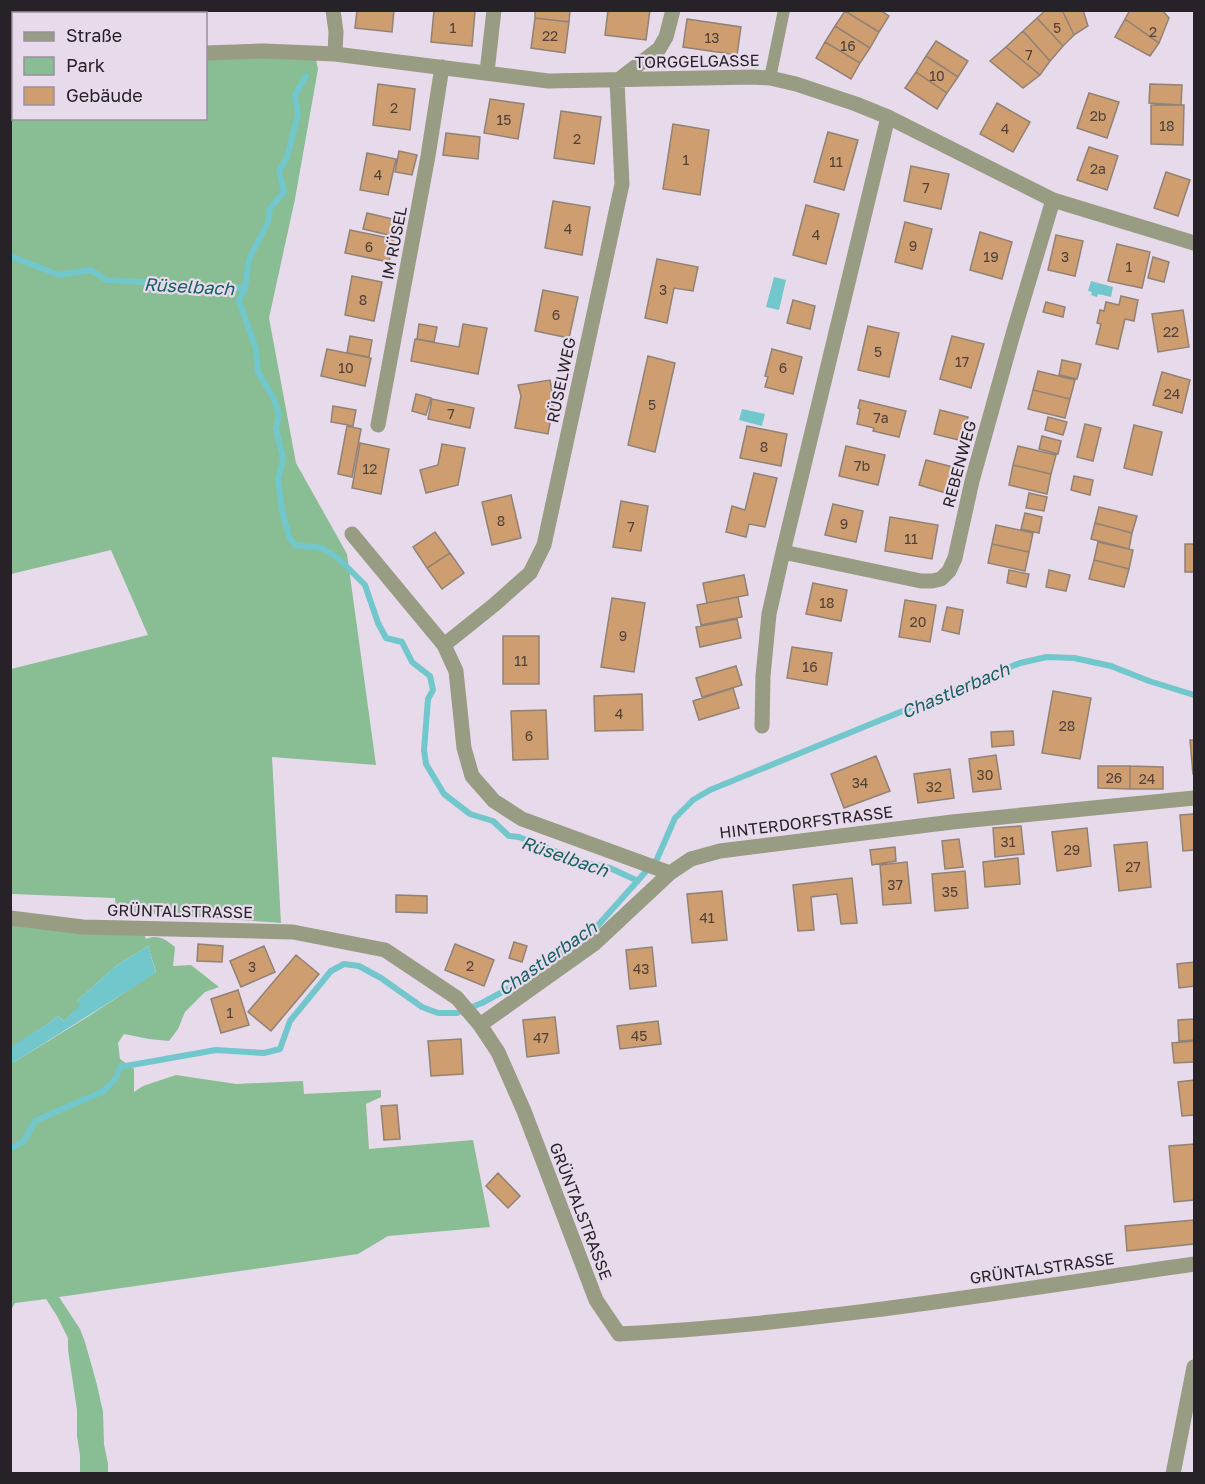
<svg xmlns="http://www.w3.org/2000/svg" width="1205" height="1484" font-family="'Golos Text',sans-serif">
<style>
.green{fill:#89bd94}
.water{fill:#71c7cb}
.lines{fill:none;stroke-linecap:round;stroke-linejoin:round}
.stream{stroke:#71c7cb;stroke-width:6}
.building{fill:#ce9d70;stroke:#918275;stroke-width:1.5}
.service{stroke:#979c82;stroke-width:12}
.minor{stroke:#979c82;stroke-width:15}
.labels{text-anchor:middle;dominant-baseline:central;stroke-width:4.5;stroke-linejoin:round;paint-order:stroke}
.number-label{font-size:14px;fill:#50413a}
.street-label{font-size:16px;fill:#262228;stroke:#e6daeb}
.water-label{font-size:18px;font-style:italic;fill:#176063;stroke:#e6daeb}
</style>
<rect width="100%" height="100%" fill="#e6daeb"/>
<!-- green -->
<path class="green" d="M252,57L316,60L318,69L295,199L269,318L296,463L347,554L376,765L272,757L281,923L116,911L115,898L11,894V669L148,635L111,550L11,574L10,70L13,69L14,118H206V59Z
M11,923L144,934L146,939C158,934 165,939 175,947L173,966L191,965L219,987L205,992L185,1012L178,1029L169,1041L149,1039L124,1034L118,1043L120,1059L134,1069V1092L143,1086L176,1075L236,1084L303,1081L304,1094L381,1090V1097L366,1104L369,1149L473,1140L490,1227L388,1236L358,1254L59,1297L80,1329L85,1342L97,1385L103,1412L104,1444L108,1464V1473H80V1455L77,1436V1410L68,1350V1338L57,1316L46,1299L15,1303L11,1310V1064L89,1016L156,972L148,946L117,965L77,1001L81,1005L64,1021L58,1016L49,1023L11,1048Z"/>
<!-- water -->
<path class="water" d="M774,277L786,280L779,310L766,307Z
M1091,281L1113,287L1111,297L1098,294L1097,297L1091,295L1092,292L1088,291Z
M742,409L765,414L762,426L739,420Z
M148,946L156,973L11,1064V1048L14,1045L49,1023L58,1016L64,1021L80,1005L77,1001L117,965Z"/>
<g class="lines">
<!-- stream -->
<path class="stream" d="M10,256L59,275L91,270L106,280L157,283L172,287L245,288L239,301L256,349L258,372L274,399L279,415L276,428L283,459L278,480L282,510L289,537L295,545L322,548L338,558L365,585L378,623L386,638L402,642L412,662L430,676L433,690L428,699L424,750L426,764L444,794L470,814L493,821L509,836L519,837L586,863L610,868L638,881
M245,288L249,259L268,222L270,208L284,192L279,171L287,158L298,114L295,95L306,76
M10,1149L24,1141L35,1121L104,1091L116,1078L120,1067L216,1050L264,1053L280,1049L290,1021L331,971L344,964L359,966L381,978L422,1007L438,1013H457L482,1003L515,985L592,932L657,859L675,818L693,800L710,790L1020,663L1047,657L1074,658L1111,666L1149,681L1194,695"/>
</g>
<!-- building -->
<path class="building" d="M357,10H394L392,32L355,28Z
M434,10L475,11L472,46L431,42Z
M535,10H570L569,22L535,18Z
M608,10H650L646,40L605,35Z
M880,10L889,16L879,32L845,11Z
M1046,10H1062L1074,35L1063,46L1037,18Z
M1062,10H1083L1088,26L1074,35Z
M1130,10H1162L1169,18L1159,43L1125,19Z
M845,11L879,32L870,48L835,26Z
M535,18L569,22L565,53L531,48Z
M1037,18L1063,46L1050,61L1023,31Z
M687,19L741,27L737,55L683,47Z
M1125,19L1159,43L1150,56L1115,37Z
M835,26L870,48L860,63L825,42Z
M1023,31L1050,61L1040,75L1006,47Z
M936,41L968,61L958,77L926,56Z
M825,42L860,63L851,79L816,58Z
M1006,47L1040,75L1023,88L990,61Z
M926,56L958,77L947,93L916,72Z
M916,72L947,93L937,109L905,88Z
M378,84L415,89L410,130L373,125Z
M1150,84L1182,85L1181,105L1149,103Z
M1089,93L1119,102L1107,138L1077,128Z
M490,99L524,104L518,139L484,133Z
M997,103L1030,122L1013,152L980,134Z
M1151,105H1184L1183,145L1151,144Z
M561,111L601,117L594,164L554,158Z
M673,124L709,130L700,195L663,189Z
M828,132L858,140L844,190L814,182Z
M446,133L480,137L478,159L443,155Z
M1089,147L1118,156L1107,190L1077,180Z
M399,151L417,155L412,175L395,172Z
M367,153L396,159L388,195L360,190Z
M911,166L949,174L941,209L904,201Z
M1166,172L1190,180L1178,216L1154,208Z
M553,201L590,207L582,255L545,248Z
M806,205L839,214L826,264L793,255Z
M367,213L397,220L393,236L363,229Z
M905,222L932,229L922,269L895,262Z
M350,230L394,239L389,262L345,253Z
M980,232L1012,242L1002,279L970,270Z
M1056,235L1083,241L1075,276L1048,270Z
M1117,244L1150,252L1142,288L1108,281Z
M1153,257L1169,262L1164,282L1148,278Z
M657,259L698,267L693,291L674,288L667,323L645,318Z
M352,276L382,282L374,321L345,315Z
M543,290L578,297L569,338L535,331Z
M1121,296L1138,300L1134,321L1125,319L1118,349L1096,344L1101,324L1097,323L1100,310L1104,311L1106,302L1119,305Z
M793,300L815,306L810,329L787,323Z
M1046,302L1065,307L1063,317L1043,312Z
M1183,310L1189,347L1158,352L1152,314Z
M419,324L437,327L434,342L417,339Z
M463,324L487,328L478,374L411,361L415,339L459,347Z
M868,326L899,333L889,377L858,370Z
M350,336L372,340L369,357L347,353Z
M952,336L984,344L971,388L940,379Z
M327,349L371,358L365,386L321,376Z
M772,349L802,357L793,394L765,387L768,377L765,376Z
M648,356L675,363L655,452L628,445Z
M1062,360L1081,364L1077,379L1059,375Z
M1038,371L1075,380L1070,399L1033,390Z
M1162,372L1190,380L1182,413L1153,405Z
M550,380L554,402L548,434L515,428L521,396L518,385Z
M1033,390L1070,399L1065,418L1028,409Z
M416,394L431,398L426,415L412,411Z
M432,399L474,408L470,428L428,419Z
M860,400L906,411L899,437L873,431L874,428L857,424L860,409L858,408Z
M333,406L356,410L353,426L331,422Z
M940,410L968,417L963,441L934,434Z
M1048,417L1067,422L1063,435L1045,430Z
M1085,424L1101,428L1093,461L1077,457Z
M1134,425L1162,432L1152,475L1124,468Z
M347,426L361,429L352,477L338,474Z
M747,426L787,434L781,466L740,458Z
M1042,436L1061,441L1058,454L1039,449Z
M360,443L389,449L381,494L352,488Z
M442,444L465,448L458,485L426,493L420,470L438,465Z
M846,446L885,455L878,485L839,476Z
M1018,446L1056,455L1051,474L1013,465Z
M926,460L953,467L946,493L919,485Z
M1013,465L1051,474L1047,494L1009,485Z
M754,473L777,478L765,527L749,524L746,537L726,532L732,506L745,510Z
M1074,476L1093,480L1090,495L1071,490Z
M1029,493L1047,497L1044,511L1026,508Z
M511,495L521,538L492,545L482,502Z
M621,501L648,506L641,551L613,547Z
M833,504L863,511L856,542L825,535Z
M1099,507L1137,516L1132,533L1095,523Z
M1025,513L1042,517L1039,533L1021,529Z
M890,517L938,525L932,559L885,551Z
M1095,523L1132,533L1129,549L1091,539Z
M996,525L1033,533L1029,552L992,544Z
M435,532L450,553L427,568L413,547Z
M1098,542L1133,550L1129,569L1094,560Z
M992,544L1029,552L1025,571L988,563Z
M1185,544H1194V572H1185Z
M450,553L464,573L442,589L427,568Z
M1094,560L1129,569L1124,587L1089,579Z
M1009,570L1029,574L1026,587L1007,583Z
M1049,570L1070,575L1066,591L1046,587Z
M744,575L748,595L707,603L703,583Z
M813,583L847,590L841,621L806,614Z
M738,597L742,617L701,625L697,605Z
M612,598L645,603L634,672L601,667Z
M905,600L936,605L930,642L899,637Z
M947,607L963,610L959,634L942,630Z
M737,619L741,638L700,647L696,627Z
M503,636H539V684H503Z
M792,647L832,653L827,685L787,678Z
M736,666L742,685L702,697L696,678Z
M733,688L739,708L699,720L693,701Z
M1053,691L1091,698L1080,759L1042,753Z
M642,694L643,730L595,731L594,696Z
M546,710L548,759L513,760L511,711Z
M1013,731L1014,745L992,747L991,732Z
M1190,740H1194V774H1193Z
M996,755L1001,789L973,792L969,759Z
M876,756L890,791L844,808L831,774Z
M1098,766H1130V789L1098,788Z
M1130,766L1163,767V789H1130Z
M950,769L954,798L918,803L914,774Z
M1194,814V850L1183,851L1180,815Z
M1021,826L1024,854L995,857L993,828Z
M1087,828L1091,866L1057,871L1052,832Z
M959,839L963,867L945,869L942,841Z
M1147,842L1151,887L1119,891L1114,845Z
M895,847L896,861L872,865L870,850Z
M1018,858L1020,884L985,887L983,862Z
M907,862L911,903L883,905L880,865Z
M965,871L968,908L935,911L932,874Z
M852,878L857,923L841,924L837,894L811,897L814,930L798,931L793,885Z
M722,891L727,940L692,943L687,894Z
M396,895L427,896V913L396,912Z
M514,942L527,946L522,962L509,958Z
M198,944L223,946L222,962L197,961Z
M455,944L494,960L484,986L445,970Z
M264,946L275,972L241,987L230,961Z
M652,947L656,986L630,989L626,950Z
M296,955L319,974L271,1031L248,1012Z
M1194,962V986L1179,988L1177,964Z
M238,990L249,1025L221,1033L211,999Z
M555,1017L559,1053L527,1057L523,1020Z
M1194,1019V1040L1179,1041L1178,1020Z
M658,1021L661,1044L620,1049L617,1026Z
M461,1039L463,1074L431,1076L428,1041Z
M1194,1041V1062L1174,1063L1172,1043Z
M1194,1080V1115L1182,1116L1178,1082Z
M397,1105L400,1139L384,1140L381,1106Z
M1194,1144V1200L1174,1202L1169,1146Z
M498,1173L520,1196L508,1208L486,1186Z
M1194,1220V1244L1127,1251L1125,1226Z"/>
<g class="lines">
<!-- service -->
<path class="service" d="M770,78L784,10"/>
<!-- minor -->
<path class="minor" d="M333,10L336,32L335,54
M206,53L264,51L335,54L548,81L753,77L770,78L796,84L856,104L888,117L1053,200L1194,243
M10,63H14
M487,72L494,10
M888,117L783,552L921,581H932L941,579L949,571L955,558L972,481L1013,334L1053,200
M378,425L428,156L442,67
M352,534L444,645L456,671L464,748L472,776L494,801L522,819L670,873
M444,645L494,605L530,573L544,545L622,184L617,81L659,49L666,37L673,10
M762,726L763,676L769,614L783,552
M10,918L83,927L293,932L385,950L457,998L480,1025L498,1052L524,1111L596,1300L619,1334C812,1324 1003,1292 1194,1264
M480,1025L594,944L670,873L691,859L720,851L952,822L1194,798
M1173,1474L1194,1367"/>
</g>
<g class="labels">
<!-- number labels -->
<g class="number-label">
<text x="453" y="27">1</text>
<text x="1057" y="27">5</text>
<text x="1153" y="31">2</text>
<text x="550" y="35">22</text>
<text x="712" y="37">13</text>
<text x="848" y="45">16</text>
<text x="1029" y="54">7</text>
<text x="937" y="75">10</text>
<text x="394" y="107">2</text>
<text x="1098" y="115">2b</text>
<text x="504" y="119">15</text>
<text x="1167" y="125">18</text>
<text x="1005" y="128">4</text>
<text x="577" y="138">2</text>
<text x="686" y="159">1</text>
<text x="836" y="161">11</text>
<text x="1098" y="168">2a</text>
<text x="378" y="174">4</text>
<text x="926" y="187">7</text>
<text x="568" y="228">4</text>
<text x="816" y="234">4</text>
<text x="913" y="245">9</text>
<text x="369" y="246">6</text>
<text x="991" y="256">19</text>
<text x="1065" y="256">3</text>
<text x="1129" y="266">1</text>
<text x="663" y="289">3</text>
<text x="363" y="299">8</text>
<text x="556" y="314">6</text>
<text x="1171" y="331">22</text>
<text x="878" y="351">5</text>
<text x="962" y="361">17</text>
<text x="346" y="367">10</text>
<text x="783" y="367">6</text>
<text x="1172" y="393">24</text>
<text x="652" y="404">5</text>
<text x="451" y="413">7</text>
<text x="881" y="417">7a</text>
<text x="764" y="446">8</text>
<text x="862" y="465">7b</text>
<text x="370" y="468">12</text>
<text x="501" y="520">8</text>
<text x="844" y="523">9</text>
<text x="631" y="526">7</text>
<text x="911" y="538">11</text>
<text x="827" y="602">18</text>
<text x="918" y="621">20</text>
<text x="623" y="635">9</text>
<text x="521" y="660">11</text>
<text x="810" y="666">16</text>
<text x="619" y="713">4</text>
<text x="1067" y="725">28</text>
<text x="529" y="735">6</text>
<text x="985" y="774">30</text>
<text x="1114" y="777">26</text>
<text x="1147" y="778">24</text>
<text x="860" y="782">34</text>
<text x="934" y="786">32</text>
<text x="1008" y="841">31</text>
<text x="1072" y="849">29</text>
<text x="1133" y="866">27</text>
<text x="895" y="884">37</text>
<text x="950" y="891">35</text>
<text x="707" y="917">41</text>
<text x="470" y="965">2</text>
<text x="252" y="966">3</text>
<text x="641" y="968">43</text>
<text x="230" y="1012">1</text>
<text x="639" y="1035">45</text>
<text x="541" y="1037">47</text>
</g>
<!-- street labels -->
<g class="street-label">
<text transform="translate(697 61) rotate(-1)">TORGGELGASSE</text>
<text transform="translate(394 243) rotate(-79)">IM RÜSEL</text>
<text transform="translate(561 380) rotate(-78)">RÜSELWEG</text>
<text transform="translate(959 464) rotate(-75)">REBENWEG</text>
<text transform="translate(806 822) rotate(-7)">HINTERDORFSTRASSE</text>
<text transform="translate(180 911) rotate(1)">GRÜNTALSTRASSE</text>
<text transform="translate(581 1211) rotate(69)">GRÜNTALSTRASSE</text>
<text transform="translate(1042 1268) rotate(-8)">GRÜNTALSTRASSE</text>
</g>
<!-- water labels -->
<g class="water-label">
<text transform="translate(189 286) rotate(3)">Rüselbach</text>
<text transform="translate(955 690) rotate(-23)">Chastlerbach</text>
<text transform="translate(565 856) rotate(19)">Rüselbach</text>
<text transform="translate(547 958) rotate(-35)">Chastlerbach</text>
</g>
</g>
<!-- border -->
<rect width="1205" height="1484" fill="none" stroke="#262228" stroke-width="24"/>
<!-- legend -->
<rect x="12" y="12" width="195" height="108" fill="#e6daeb" stroke="#99909d" stroke-width="1.5"/>
<rect x="24" y="32" width="30" height="9" fill="#979c82" stroke="#99909d" stroke-width="1.5"/>
<text x="66" y="42" font-size="18" fill="#262228">Straße</text>
<rect x="24" y="57" width="30" height="18" fill="#89bd94" stroke="#99909d" stroke-width="1.5"/>
<text x="66" y="72" font-size="18" fill="#262228">Park</text>
<rect x="24" y="87" width="30" height="18" fill="#ce9d70" stroke="#99909d" stroke-width="1.5"/>
<text x="66" y="102" font-size="18" fill="#262228">Gebäude</text>
</svg>
